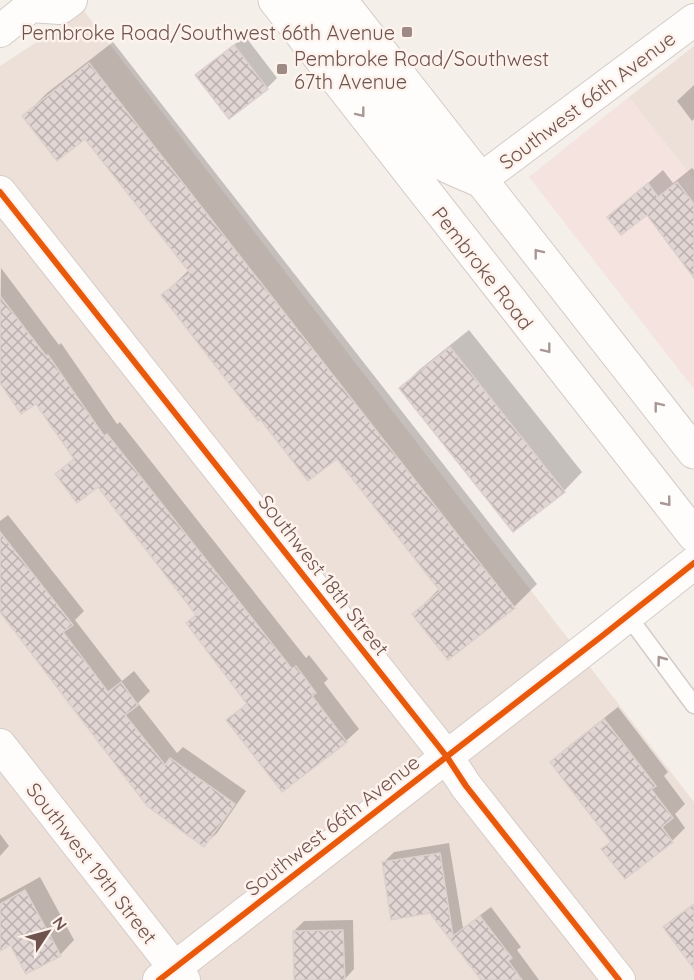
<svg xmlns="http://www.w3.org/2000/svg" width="694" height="980" font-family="Quicksand,sans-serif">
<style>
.residential{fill:#ede0d8}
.commercial{fill:#f4e3df}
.shadow{fill:#0003}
.building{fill:url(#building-cross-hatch);stroke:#ddd1cd;stroke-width:1.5}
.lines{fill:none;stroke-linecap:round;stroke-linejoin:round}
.lane-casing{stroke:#d4ccc9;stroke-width:19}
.street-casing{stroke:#d4ccc9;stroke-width:34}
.secondary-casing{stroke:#d4cac7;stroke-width:35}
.lane{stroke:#fefdfc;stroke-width:16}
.street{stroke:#fefdfc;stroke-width:32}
.secondary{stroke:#fefdfc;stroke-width:33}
.cycleway-casing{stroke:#fdf2ec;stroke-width:10}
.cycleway{stroke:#e8590c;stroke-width:6}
.oneway{stroke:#a89794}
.poi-dot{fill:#9e8a85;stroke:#fdf2ec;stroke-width:2}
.labels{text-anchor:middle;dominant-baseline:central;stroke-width:5;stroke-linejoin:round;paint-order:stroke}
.poi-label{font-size:20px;fill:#6f534e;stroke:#fdf2ec;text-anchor:end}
.street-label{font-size:20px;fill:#6f534e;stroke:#fdf2ec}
</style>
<defs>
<pattern id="building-cross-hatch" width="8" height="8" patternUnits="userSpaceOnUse" patternTransform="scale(1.5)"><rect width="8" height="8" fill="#e1d6d3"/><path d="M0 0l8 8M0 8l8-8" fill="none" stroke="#bbb0ad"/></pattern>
</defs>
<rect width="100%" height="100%" fill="#f5efea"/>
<!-- residential -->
<path class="residential" d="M84,11L694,802V980H0V66Z
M694,46V180L629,97Z"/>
<!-- commercial -->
<path class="commercial" d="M629,97L694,180V389L529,177Z"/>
<!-- shadow -->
<path class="shadow" d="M245,36L277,78L267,88L197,75Z
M113,42L537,584L514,607L414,614L440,588L337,457L163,295L189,270L86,137L24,116L47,93Z
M694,85V119L692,121L677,101Z
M692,168L694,170V241L647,213L609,217L663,170L673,183Z
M1,268L59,345L61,343L117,424L120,422L306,658L309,655L328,679L324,683L359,729L346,741L282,790L228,720L248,702L188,623L197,613L98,485L57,474L75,457L36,402L0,358Z
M469,330L582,472L564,491L401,388L419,370Z
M8,515L84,611L75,620L122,681L134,671L150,691L138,703L177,753L183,747L246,791L217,833L204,845L0,610V521Z
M618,707L668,772L664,776L685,804L675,814L685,828L672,841L625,877L603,849L612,840L552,762L565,749Z
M0,834L9,846L0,856Z
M449,843L463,928L491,907L521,947L517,950L539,980H483L431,912L384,862L394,852Z
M40,877L74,940L60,955L11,943L0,949V899Z
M353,920L354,969L344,980H295L294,931L304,921Z"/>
<!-- building -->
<path class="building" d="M234,45L268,89L229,119L195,75Z
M89,63L515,608L448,660L412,614L440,591L337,459L308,481L260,419L258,421L161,295L190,273L85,139L57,161L22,116Z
M677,182L694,204V278L647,215L621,235L607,217L648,183L658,197Z
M0,296L46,356L48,355L104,436L107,434L292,669L296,666L316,693L312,696L347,742L282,792L226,720L247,704L186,623L196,615L98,487L77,503L55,474L74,459L36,404L21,414L0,383Z
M450,347L565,492L513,532L399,388Z
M0,532L73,625L63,632L108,692L121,682L138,705L125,715L165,765L170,758L235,804L204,847L147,806L0,612Z
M604,719L656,786L651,789L673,818L662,827L673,842L625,879L601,849L611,842L550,762Z
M440,853L453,936L480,916L512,958L508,961L522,980H481L430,913L391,920L382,862Z
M25,890L61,956L26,974L10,945L0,951V904Z
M694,904V969L663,927Z
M343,930L345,980H294L293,931Z"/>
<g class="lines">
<defs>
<path id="lane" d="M628,616L694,705"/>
<path id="street" d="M0,31L31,6L60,8L71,0
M480,180L694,20
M0,192L447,757L466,786L619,980
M0,745L184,980
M159,980L602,636L694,563"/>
<path id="secondary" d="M275,0L694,535
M304,0L417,145C435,163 456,170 479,180
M340,0L694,452"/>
</defs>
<!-- lane casing -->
<use href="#lane" class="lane-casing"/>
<!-- street casing -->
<use href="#street" class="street-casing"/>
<!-- secondary casing -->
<use href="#secondary" class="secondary-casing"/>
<!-- lane -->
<use href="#lane" class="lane"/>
<!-- street -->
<use href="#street" class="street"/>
<!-- secondary -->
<use href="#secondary" class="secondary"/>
<defs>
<path id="cycleway" d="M0,192L447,757L466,786L619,980
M159,980L602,636L694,563"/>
</defs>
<!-- cycleway casing -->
<use href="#cycleway" class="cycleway-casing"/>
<!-- cycleway -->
<use href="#cycleway" class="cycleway"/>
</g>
<!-- one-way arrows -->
<defs><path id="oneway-chevron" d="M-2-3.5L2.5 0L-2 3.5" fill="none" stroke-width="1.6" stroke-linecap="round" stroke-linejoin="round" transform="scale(1.5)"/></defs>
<g class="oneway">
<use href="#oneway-chevron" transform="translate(361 113) rotate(52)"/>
<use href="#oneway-chevron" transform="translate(538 253) rotate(-128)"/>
<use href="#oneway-chevron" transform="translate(547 349) rotate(52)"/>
<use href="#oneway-chevron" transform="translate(658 406) rotate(-128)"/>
<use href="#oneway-chevron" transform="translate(667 502) rotate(51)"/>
<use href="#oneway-chevron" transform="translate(661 660) rotate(-127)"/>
</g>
<!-- markers -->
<g class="poi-dot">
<rect x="401" y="26" width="12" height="12" rx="3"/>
<rect x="276" y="63" width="12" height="12" rx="3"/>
</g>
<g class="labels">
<!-- poi labels -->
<g class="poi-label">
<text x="395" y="32">Pembroke Road/Southwest 66th Avenue</text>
<text x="294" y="58" text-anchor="start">Pembroke Road/Southwest<tspan x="294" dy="23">67th Avenue</tspan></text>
</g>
<!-- street labels -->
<g class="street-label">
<text transform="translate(587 100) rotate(-37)">Southwest 66th Avenue</text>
<text transform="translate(483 268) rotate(52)">Pembroke Road</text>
<text transform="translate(324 575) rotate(52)">Southwest 18th Street</text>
<text transform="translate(332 825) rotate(-38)">Southwest 66th Avenue</text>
<text transform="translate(92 863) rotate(52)">Southwest 19th Street</text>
</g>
</g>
<!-- north arrow -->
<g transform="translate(48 932) rotate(54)" stroke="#fdf2ec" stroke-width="4.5" paint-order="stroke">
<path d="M0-4.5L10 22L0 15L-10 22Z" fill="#6f534e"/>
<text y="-9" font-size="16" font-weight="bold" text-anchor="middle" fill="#6f534e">N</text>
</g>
</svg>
